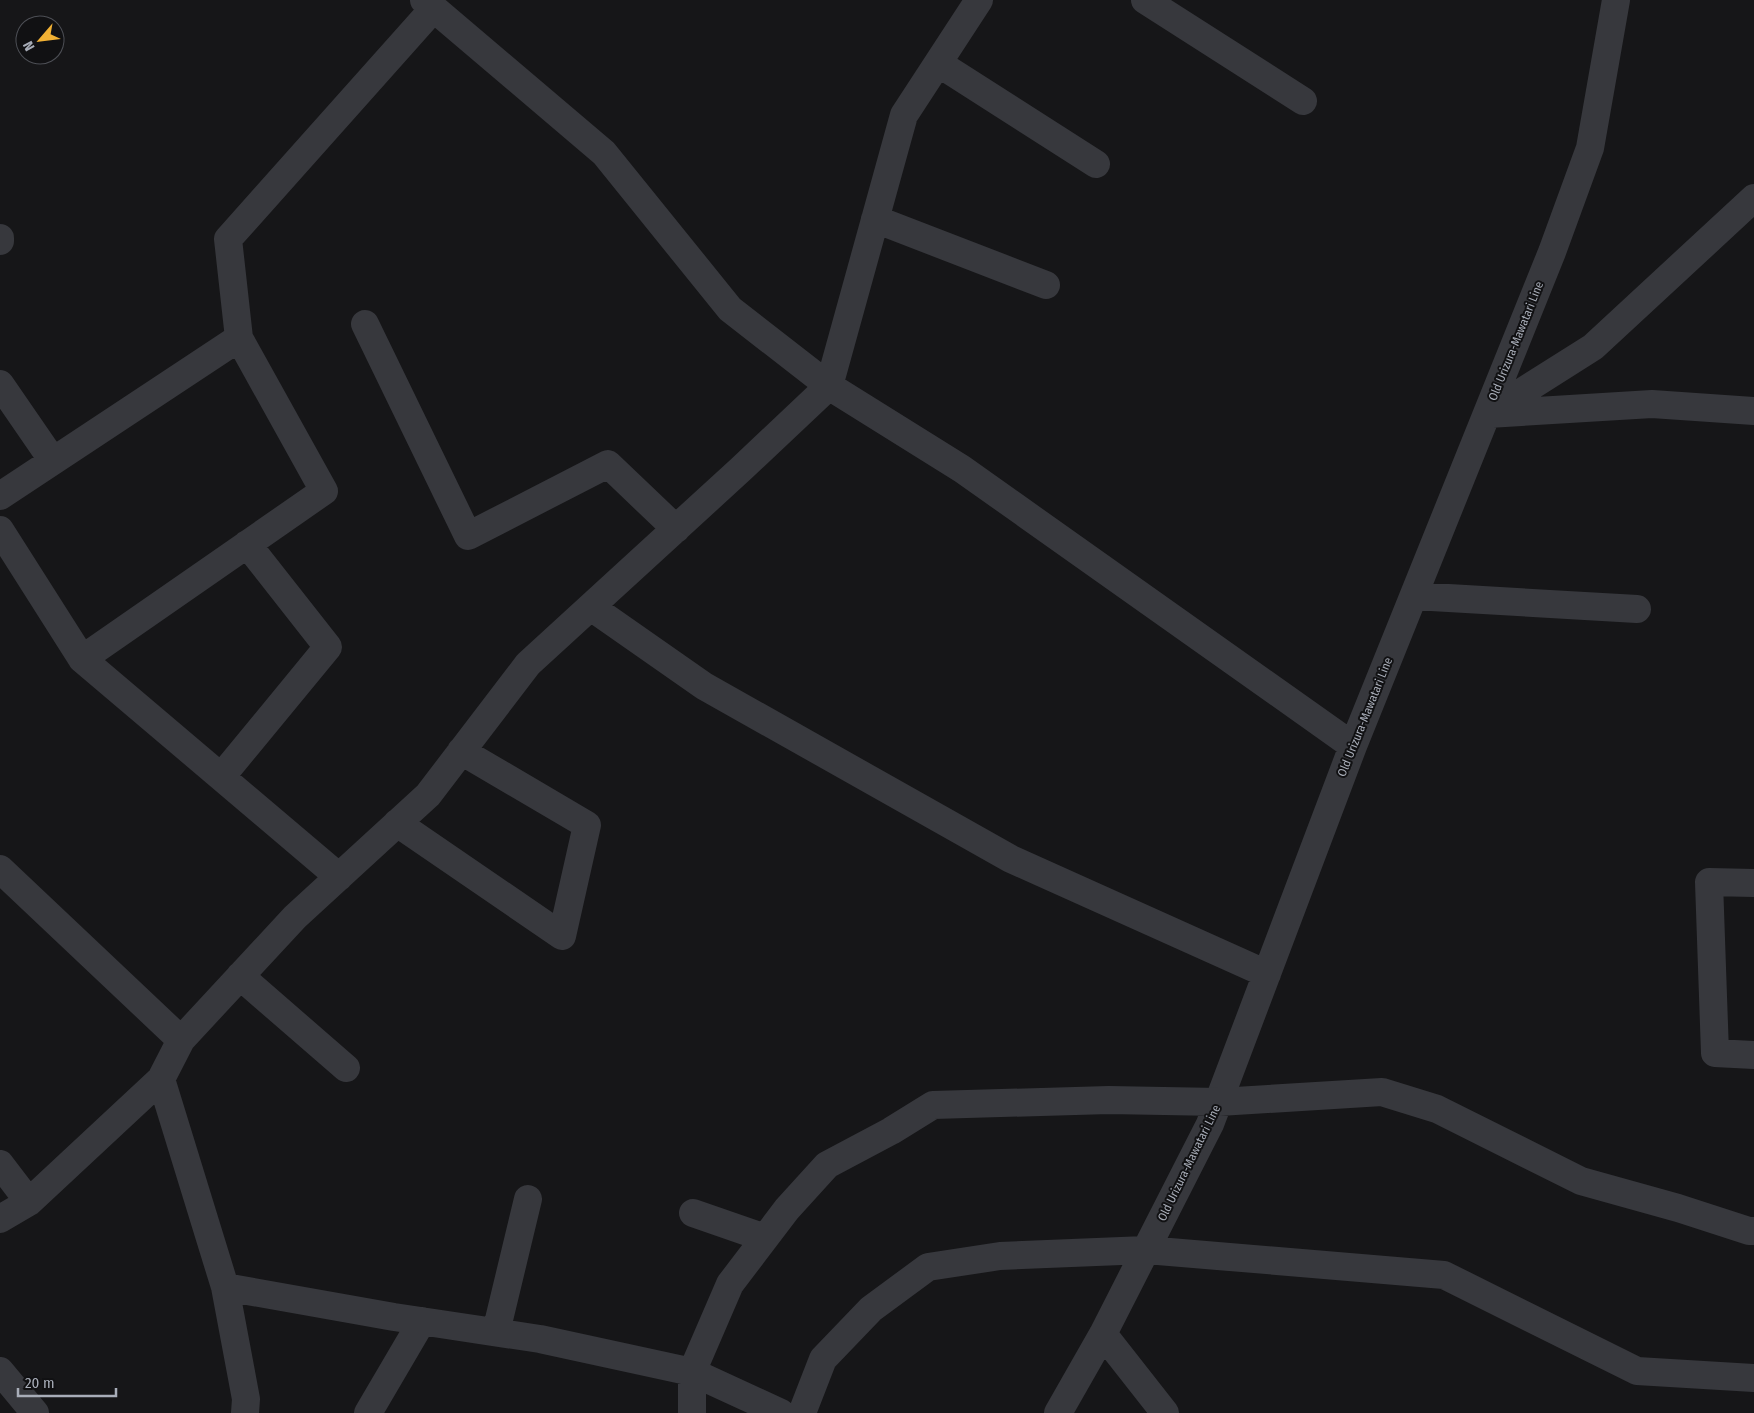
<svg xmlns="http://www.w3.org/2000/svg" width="1754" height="1413" font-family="'Fira Sans Condensed',sans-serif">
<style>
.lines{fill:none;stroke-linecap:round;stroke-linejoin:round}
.minor{stroke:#37383d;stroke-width:28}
.labels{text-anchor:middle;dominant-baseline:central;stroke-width:4;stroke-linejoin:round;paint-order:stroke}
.street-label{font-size:12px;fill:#a8adb8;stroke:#111113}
</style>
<rect width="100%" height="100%" fill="#161618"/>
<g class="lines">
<!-- minor -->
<path class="minor" d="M424,0L604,153L730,309L829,386L962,469L1353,746
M1145,0L1303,101
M938,63L1096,164
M875,219L1046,285
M0,238V241
M365,324L468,536L608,464L676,529
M0,384L53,461
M1487,414L1593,347L1754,198
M1488,414L1652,404L1754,411
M0,496L239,338L228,239L434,8
M0,530L82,659L324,491L239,338
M1414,596L1637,609
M591,607L704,686L1011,859L1267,974
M82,659L339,877
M221,777L328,647L247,544
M397,823L562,936L587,825L461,751
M0,869L181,1040
M1754,883L1709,882L1715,1053L1754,1055
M240,976L346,1068
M161,1079L225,1287L246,1399L245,1413
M0,1164L29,1202
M693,1213L765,1238
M0,1219L29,1202L161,1079L181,1040L295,917L428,795L528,664L741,469L829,386L904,115L979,0
M225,1287L394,1317L540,1339L692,1372L730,1284L787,1209L827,1165L891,1131L933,1105L1109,1100L1219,1102L1382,1092L1437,1109L1581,1181L1678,1208L1749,1231H1754
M496,1332L528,1199
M1103,1334L1165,1413
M0,1371L35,1413
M368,1413L422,1321
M692,1413V1372L781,1413
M802,1413L823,1359L871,1309L928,1267L1000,1256L1146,1250L1444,1275L1637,1371L1754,1378
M1058,1413L1103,1334L1210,1124L1353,746L1552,252L1590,148L1616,0"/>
</g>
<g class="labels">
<!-- street labels -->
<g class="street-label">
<text transform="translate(1516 341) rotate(-68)">Old Urizura-Mawatari Line</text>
<text transform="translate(1365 717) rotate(-68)">Old Urizura-Mawatari Line</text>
<text transform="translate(1189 1163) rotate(-64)">Old Urizura-Mawatari Line</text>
</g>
</g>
<!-- north arrow -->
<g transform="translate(40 40) rotate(242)"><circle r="24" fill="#111113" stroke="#4d4f55"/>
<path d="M0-4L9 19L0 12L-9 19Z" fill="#f2b134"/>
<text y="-8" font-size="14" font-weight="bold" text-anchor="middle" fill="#a8adb8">N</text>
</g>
<!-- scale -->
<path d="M18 1388v8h98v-8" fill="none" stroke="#a8adb8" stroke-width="2.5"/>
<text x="25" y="1388" font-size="15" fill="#a8adb8" stroke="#111113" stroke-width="4" paint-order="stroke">20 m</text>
</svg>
